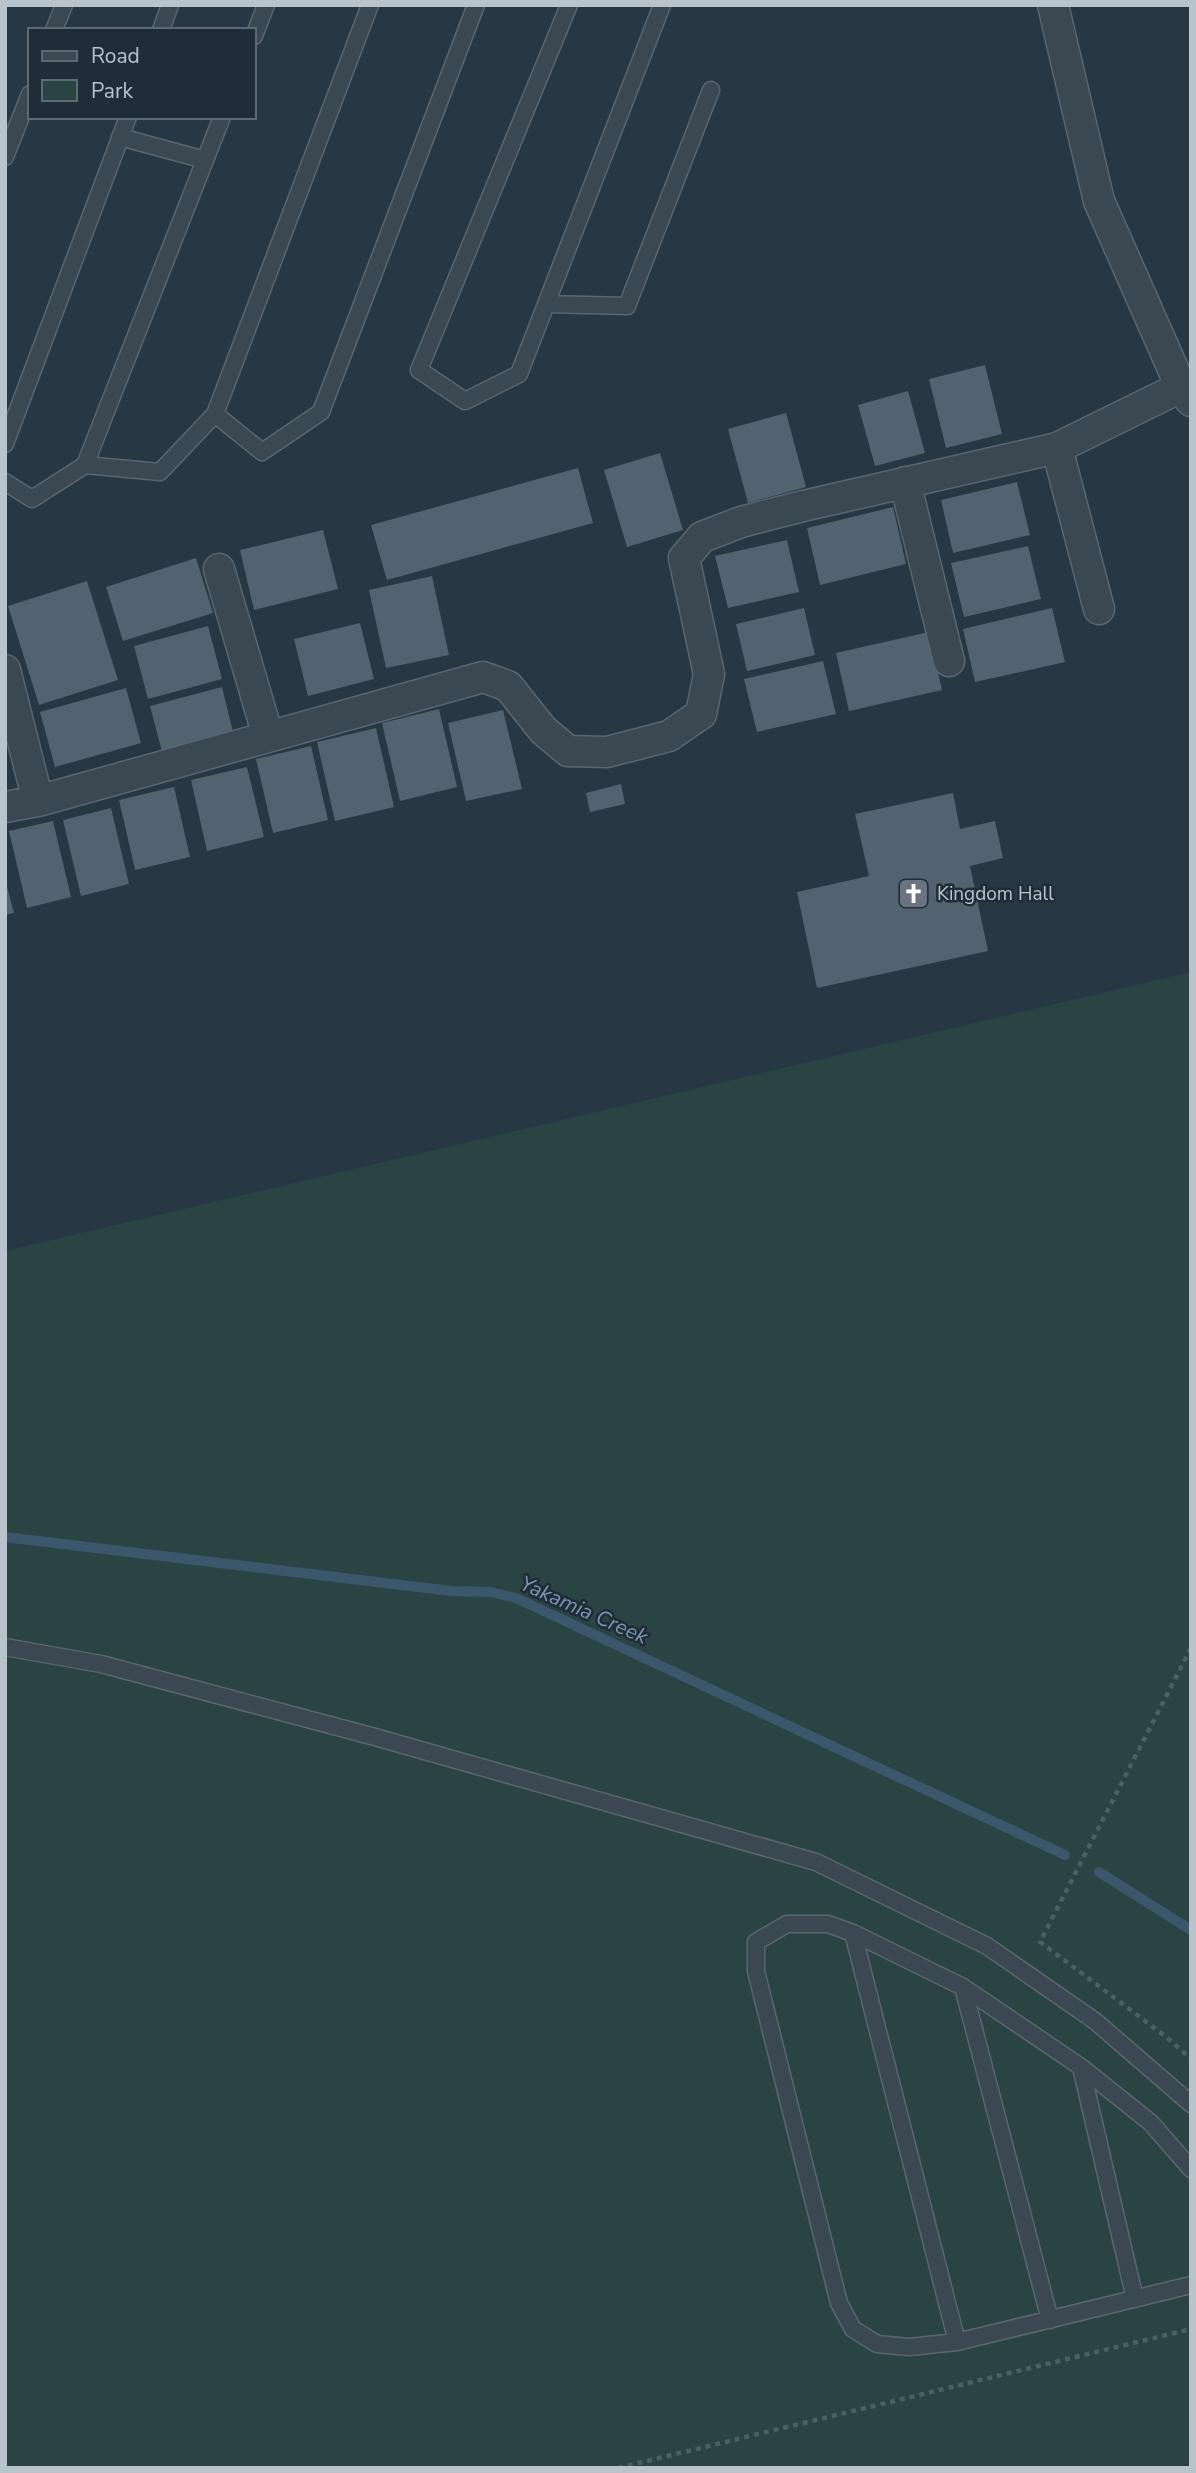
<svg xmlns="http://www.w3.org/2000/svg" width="1196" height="2473" font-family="'Nunito Sans',sans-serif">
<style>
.green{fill:#294443}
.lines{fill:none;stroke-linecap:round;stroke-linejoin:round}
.stream{stroke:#3c576b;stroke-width:10}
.building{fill:#526270}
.lane-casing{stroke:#596670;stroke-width:19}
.street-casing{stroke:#596670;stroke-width:33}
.path{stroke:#496161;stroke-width:4.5;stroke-dasharray:5 5;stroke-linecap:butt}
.lane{stroke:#3b4852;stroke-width:16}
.street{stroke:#3b4852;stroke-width:30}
.labels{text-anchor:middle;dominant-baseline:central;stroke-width:5;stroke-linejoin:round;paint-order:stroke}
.poi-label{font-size:19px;fill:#b8c3cc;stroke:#202d38;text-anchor:start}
.water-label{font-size:21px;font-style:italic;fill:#7897af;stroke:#202d38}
</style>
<rect width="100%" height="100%" fill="#273743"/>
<!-- green -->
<path class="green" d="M1191,972V2468H5V1251Z"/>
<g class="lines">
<!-- stream -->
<path class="stream" d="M5,1537L451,1591L491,1592L516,1598L1065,1855
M1099,1872L1191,1930"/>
</g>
<!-- building -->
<path class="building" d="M985,365L1002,434L946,448L929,379Z
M908,391L925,453L875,466L858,405Z
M786,413L806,487L748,503L728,429Z
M660,453L683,530L627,547L604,470Z
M578,468L593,523L387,580L371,525Z
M1017,482L1030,535L953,553L941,500Z
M893,507L906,564L820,585L807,528Z
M323,530L338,589L254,610L240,550Z
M787,540L799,592L728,608L715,556Z
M1028,546L1041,599L964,617L951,563Z
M196,558L213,613L123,641L106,587Z
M432,576L449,655L386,668L369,590Z
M87,581L118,680L39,705L8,606Z
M804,608L815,655L747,671L736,624Z
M1052,608L1065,662L975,682L963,629Z
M360,623L374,679L308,696L294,639Z
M208,626L222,679L148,699L134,646Z
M929,632L942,690L849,711L836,653Z
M823,661L836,714L757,732L744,679Z
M222,687L236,744L165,763L150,706Z
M126,688L141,743L55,767L40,712Z
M439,709L457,787L400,801L382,723Z
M503,710L522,789L466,801L448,723Z
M376,728L394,807L335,821L317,742Z
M311,746L328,820L273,833L256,759Z
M247,767L264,837L207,851L191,780Z
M621,784L625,804L590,812L586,793Z
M174,787L190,857L135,870L119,800Z
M953,793L960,829L995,821L1003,858L970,866L988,951L817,988L797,892L869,876L855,814Z
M111,808L129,884L81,896L63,820Z
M53,821L71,897L27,908L9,831Z
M5,879L14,913L5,915Z"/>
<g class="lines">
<defs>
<path id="lane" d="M569,5L419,370L465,401L519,374L662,5
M54,30L64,5
M161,30L170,5
M254,36L266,5
M120,137L205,160
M5,157L30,94
M546,304L627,306L711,90
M215,414L262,452L321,412L476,5
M5,444L128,117
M85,465L160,472L215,414L370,5
M5,482L32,499L85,465L222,117
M5,1647L101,1664L375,1737L816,1862L987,1946L1095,2021L1191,2104
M853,1933L957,2342
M963,1987L1050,2320
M1081,2067L1135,2299
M1191,2169L1151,2123L1081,2067L963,1987L853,1933L828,1924H787L756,1942V1971L839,2303L853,2329L877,2344L909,2347L957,2342L1191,2285"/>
<path id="street" d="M1053,5L1099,201L1181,387L1191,401
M1057,448L1099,609
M905,482L949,661
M219,569L268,736
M5,670L38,801
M5,807L38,801L483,677L508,686L543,730L568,751L607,752L669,736L701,714L709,674L684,558L702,537L741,522L803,506L1057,448L1181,387"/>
</defs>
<!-- lane casing -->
<use href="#lane" class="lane-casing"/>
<!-- street casing -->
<use href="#street" class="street-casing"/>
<!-- path -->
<path class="path" d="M1191,1648L1040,1942L1165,2036L1191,2059
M618,2468L1191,2329"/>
<!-- lane -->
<use href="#lane" class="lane"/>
<!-- street -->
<use href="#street" class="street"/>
</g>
<!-- icons -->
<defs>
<symbol id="church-square" viewBox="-11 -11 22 22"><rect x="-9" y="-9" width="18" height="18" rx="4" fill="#6b7280" stroke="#202d38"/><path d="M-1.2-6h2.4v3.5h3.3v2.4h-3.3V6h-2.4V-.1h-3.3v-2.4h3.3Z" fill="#fff"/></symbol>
</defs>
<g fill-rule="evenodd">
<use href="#church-square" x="896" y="876" width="35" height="35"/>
</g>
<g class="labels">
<!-- poi labels -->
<g class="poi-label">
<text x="937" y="894">Kingdom Hall</text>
</g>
<!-- water labels -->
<g class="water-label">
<text transform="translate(584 1610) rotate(24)">Yakamia Creek</text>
</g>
</g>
<!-- border -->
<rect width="1196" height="2473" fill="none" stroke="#b8c3cc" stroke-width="14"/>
<!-- legend -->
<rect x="28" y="28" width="228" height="91" fill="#202d38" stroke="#5d6973" stroke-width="2"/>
<rect x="42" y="51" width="35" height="10" fill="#3b4852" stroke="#5d6973" stroke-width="2"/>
<text x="91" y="63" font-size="21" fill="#b8c3cc">Road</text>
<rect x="42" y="80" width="35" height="21" fill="#294443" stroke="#5d6973" stroke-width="2"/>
<text x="91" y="98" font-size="21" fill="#b8c3cc">Park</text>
</svg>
